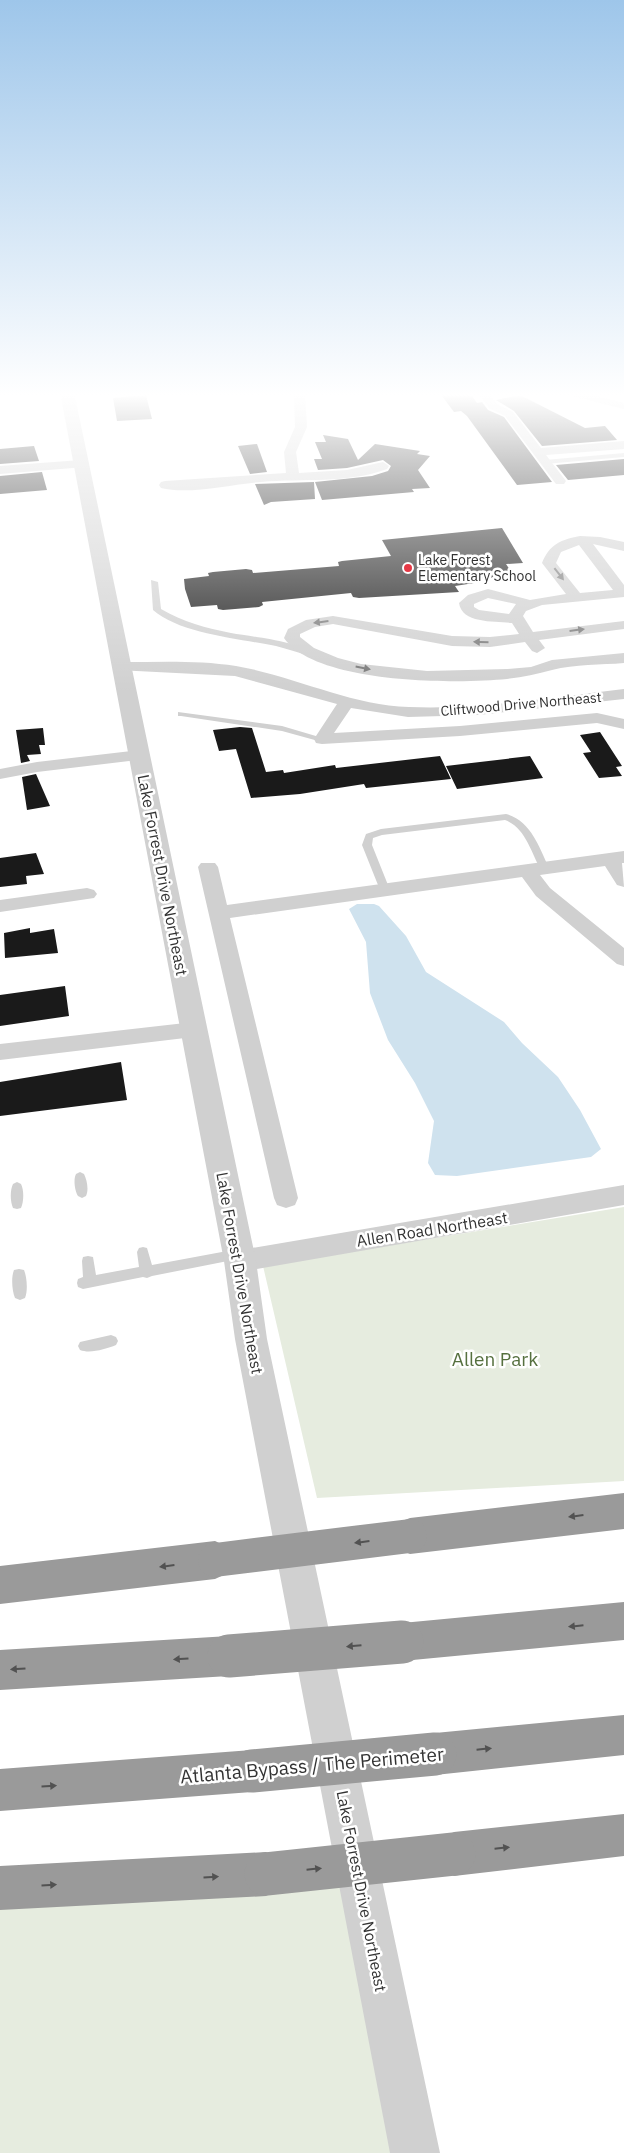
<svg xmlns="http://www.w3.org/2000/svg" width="624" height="2153" font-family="'IBM Plex Sans',sans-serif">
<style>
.green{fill:#e6ecdf}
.water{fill:#cfe2ee}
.building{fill:#1a1a1a}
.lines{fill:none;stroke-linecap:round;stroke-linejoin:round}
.service{fill:#d0d0d0;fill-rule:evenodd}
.minor{fill:#d0d0d0;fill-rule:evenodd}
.tertiary{fill:#d0d0d0;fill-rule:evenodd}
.motorway{fill:#9a9a9a;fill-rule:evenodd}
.motorway-bridge-far1{stroke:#9a9a9a;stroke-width:34}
.motorway-bridge{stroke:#9a9a9a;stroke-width:43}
.oneway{fill:#7a7a7a}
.oneway2{fill:#525252}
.poi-dot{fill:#e63946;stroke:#fff;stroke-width:2}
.labels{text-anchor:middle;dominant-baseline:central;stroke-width:5;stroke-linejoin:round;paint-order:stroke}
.far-poi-label{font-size:14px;fill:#333;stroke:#fff;text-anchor:start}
.far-street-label{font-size:14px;fill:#333;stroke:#fff}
.street-label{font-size:16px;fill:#333;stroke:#fff}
.near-park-label{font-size:19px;fill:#56703f;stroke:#fff}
.near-street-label{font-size:19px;fill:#333;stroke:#fff}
</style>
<rect width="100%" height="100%" fill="#fff"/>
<!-- green -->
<path class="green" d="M624,1207V1481L317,1498L263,1266Z
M356,1877L421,2153H0V1902Z"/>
<!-- water -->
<path class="water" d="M357,904H374L379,906L406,936L426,972L504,1022L522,1043L558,1077L580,1110L601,1149L591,1157L457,1176L435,1175L428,1163L434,1121L415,1083L388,1040L370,993L366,942L349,909Z"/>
<!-- building -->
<path class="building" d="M439,392H469L477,403L482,402L488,410L504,417L552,482L517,485L467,416L461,411L454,412Z
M146,395L152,419L117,421L113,398Z
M520,395L585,428L605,426L617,440L542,446L514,411L496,400Z
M323,435L348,439L358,460L375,444L420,451L417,454L430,456L418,470L430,488L412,489L414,492L322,500L315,482L372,476L388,471L391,466L383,460L347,468L318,470L314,459H322L315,442H326Z
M257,444L267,472L250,474L238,446Z
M34,446L39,461L0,464V449Z
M624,459V475L568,480L556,465Z
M42,472L47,490L0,494V476Z
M314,482L315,499L271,502L264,505L255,484Z
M502,528L523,563L506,564L514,576L471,579L474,583L455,586L459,592L359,598L353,597L351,593L262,602L263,605L259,607L223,610L218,609L217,605L191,607L185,589L184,579L209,576L208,573L213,572L246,569L252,570L253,573L339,566L338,562L342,561L391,556L382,540Z
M240,727L252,728L266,772L283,770L284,773L335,765L336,768L440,756L451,779L366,788L364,784L300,794L251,798L236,749L219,751L213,730Z
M43,728L45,745H39L41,754L27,755L30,761L21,763L16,730Z
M600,732L622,766L616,767L622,776L599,778L583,753L591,752L580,735Z
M530,756L543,778L457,789L446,766Z
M36,774L50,806L27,810L22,777Z
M36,853L44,874L26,876L27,884L0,887V858Z
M30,928V933L54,929L58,953L5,958L4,933Z
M65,986L69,1016L0,1026V995Z
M121,1062L127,1100L0,1116V1082Z"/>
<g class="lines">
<!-- service -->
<path class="service" d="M624,453V457L545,464L542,462L545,460Z
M151,580L158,582L161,609C183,622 206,628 231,633C253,637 297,641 314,654L310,656C299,653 288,649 276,646C242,639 180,634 153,610Z
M178,712L282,726L326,739L322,742L282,731L181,716H178Z
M506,814C531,821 539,847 549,868L547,870H541C531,853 526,828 505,820L382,835L373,838L372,845L390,890L385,893L380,890L362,845L366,834L381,829Z
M80,1172L84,1174C87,1180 89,1190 86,1196L82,1198L78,1196C75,1191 73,1180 76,1174Z
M17,1182L21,1184C24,1190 24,1201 21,1208L17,1209L13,1208C10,1201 10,1190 13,1184Z
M143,1247L147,1248L152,1265L238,1249L242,1250L244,1254L242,1258L238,1259L152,1276L147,1278L143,1277L83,1289L78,1287L77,1283L78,1279L83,1277L82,1261L83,1257L88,1256L93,1257L96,1275L139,1267L137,1252L139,1248Z
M19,1269L24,1270C27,1277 28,1291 25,1298L20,1300L15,1298C12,1291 11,1277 14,1270Z
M111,1335L116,1337L118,1341L116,1345C106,1349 90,1354 80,1350L78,1346L80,1342Z"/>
<!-- minor -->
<path class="minor" d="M290,392H303L305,394L307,427L296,452L299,473L347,470L383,462L389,466L387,469C347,484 303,478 261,482C232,484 189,495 161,488L159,485L161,482L165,481L286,473L284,452L295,427L294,396Z
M477,392H488L497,404L513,412L541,448L624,441V449L546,455L566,481L564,484H556L505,416L489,408Z
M562,392H581L624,403V409L564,394Z
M81,460L87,464L85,467L0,474V466Z
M580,536L600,537L624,542V551L593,544L624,585V597L542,605L526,611L523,616L533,632L624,621V629L539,640L545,648L537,653L532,651L525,642L490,647L452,646L333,624L315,627L300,634V637L314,648L338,658L361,664L427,671L508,669L531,667L552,660L624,653V663C601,665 575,664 552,670C537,674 523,677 507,679C456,684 316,684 284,638L288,629L306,620L333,616L452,636L490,637L519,634L512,623C495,621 462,624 459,603L468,595L488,589L530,600L566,594L542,563C550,544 560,540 580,536ZM579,545L613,590L580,593L556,563L561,552ZM488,598L516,604L509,614L479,610L474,607V604Z
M123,662C160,662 199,660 236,666C295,676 349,705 409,707C481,710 553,697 624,689V699L478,715L408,717L351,708L334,733L460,726L597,713L624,719V729L597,723L460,736L322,744L316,743L314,739L337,704L235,676L117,670L115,667Z
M140,750L146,751L149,755L146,759L37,772L0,779V769L37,762Z
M624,851V863H622L624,887L617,885L605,866L540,875L550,888L624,948V966L617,964L536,896L522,877L230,918L298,1198L295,1205L286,1208L277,1205L274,1198L198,867L201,863H215L218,867L227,905Z
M87,888L94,890L97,894L94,898L0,912V900Z
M194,1022L202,1024L205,1030L202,1036L0,1060V1044Z
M624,1185V1205L240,1272L231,1269L227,1261L231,1253L240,1250Z"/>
<!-- tertiary -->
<path class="tertiary" d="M60,392H74L256,1261L267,1339L440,2153H390L235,1339L224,1261Z"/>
<!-- motorway -->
<path class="motorway" d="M624,1493V1529L410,1554L397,1549L392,1536L397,1523L410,1518Z
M215,1541L228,1547L234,1560L228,1573L215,1579L0,1604V1566Z
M624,1602V1640L402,1661L388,1656L383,1642L388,1628L402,1623Z
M229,1636L243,1642L249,1656L243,1670L229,1676L0,1690V1650Z
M624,1715V1755L435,1775L420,1769L414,1754L420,1739L435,1733Z
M252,1750L267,1756L273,1771L267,1786L252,1792L0,1811V1769Z
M624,1814V1856L454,1876L439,1869L432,1854L439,1839L454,1832Z
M266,1852L281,1859L288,1874L281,1889L266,1896L0,1910V1866Z"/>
<!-- motorway-bridge-far1 -->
<path class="motorway-bridge-far1" d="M215,1560L410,1536"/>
<!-- motorway-bridge -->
<path class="motorway-bridge" d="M229,1656L402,1642
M252,1771L435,1754
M266,1874L454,1854"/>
</g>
<!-- one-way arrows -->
<defs><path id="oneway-solid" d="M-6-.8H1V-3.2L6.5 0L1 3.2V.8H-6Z" transform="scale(1.25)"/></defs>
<g class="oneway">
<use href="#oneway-solid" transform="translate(559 574) rotate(52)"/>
<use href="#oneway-solid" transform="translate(321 622) rotate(173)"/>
<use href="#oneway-solid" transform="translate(577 630) rotate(-7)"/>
<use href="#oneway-solid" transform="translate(481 642) rotate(-179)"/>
<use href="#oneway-solid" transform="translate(363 668) rotate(11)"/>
</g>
<g class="oneway2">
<use href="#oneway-solid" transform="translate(576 1516) rotate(173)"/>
<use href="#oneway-solid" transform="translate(362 1542) rotate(173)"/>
<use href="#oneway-solid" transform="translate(167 1566) rotate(173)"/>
<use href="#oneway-solid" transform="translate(576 1626) rotate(174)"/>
<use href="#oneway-solid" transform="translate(354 1646) rotate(175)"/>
<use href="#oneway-solid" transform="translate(181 1659) rotate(176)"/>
<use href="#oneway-solid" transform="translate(18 1669) rotate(176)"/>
<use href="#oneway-solid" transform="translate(484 1749) rotate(-6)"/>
<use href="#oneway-solid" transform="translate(49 1786) rotate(-4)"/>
<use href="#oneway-solid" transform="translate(502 1848) rotate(-6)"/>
<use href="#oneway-solid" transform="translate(314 1869) rotate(-6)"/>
<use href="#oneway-solid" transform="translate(211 1877) rotate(-3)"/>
<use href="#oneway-solid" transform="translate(49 1885) rotate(-3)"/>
</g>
<!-- sky -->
<linearGradient id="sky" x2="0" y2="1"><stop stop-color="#9ec6ea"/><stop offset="0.57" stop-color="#fff"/><stop offset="1" stop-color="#fff" stop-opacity="0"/></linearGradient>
<rect width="624" height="693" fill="url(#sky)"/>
<!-- markers -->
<circle class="poi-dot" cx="408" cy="568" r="5"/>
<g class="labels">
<!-- far-poi labels -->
<g class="far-poi-label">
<text x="418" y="560">Lake Forest<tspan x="418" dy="16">Elementary School</tspan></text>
</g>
<!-- far-street labels -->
<g class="far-street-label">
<text transform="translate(521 704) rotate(-5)">Cliftwood Drive Northeast</text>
</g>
<!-- street labels -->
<g class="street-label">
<text transform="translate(163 875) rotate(79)">Lake Forrest Drive Northeast</text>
<text transform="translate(432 1229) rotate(-9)">Allen Road Northeast</text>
<text transform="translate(240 1273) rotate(80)">Lake Forrest Drive Northeast</text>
<text transform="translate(362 1891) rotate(79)">Lake Forrest Drive Northeast</text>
</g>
<!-- near-park labels -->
<g class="near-park-label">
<text x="495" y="1359">Allen Park</text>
</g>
<!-- near-street labels -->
<g class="near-street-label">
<text transform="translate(312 1765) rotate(-5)">Atlanta Bypass / The Perimeter</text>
</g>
</g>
</svg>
